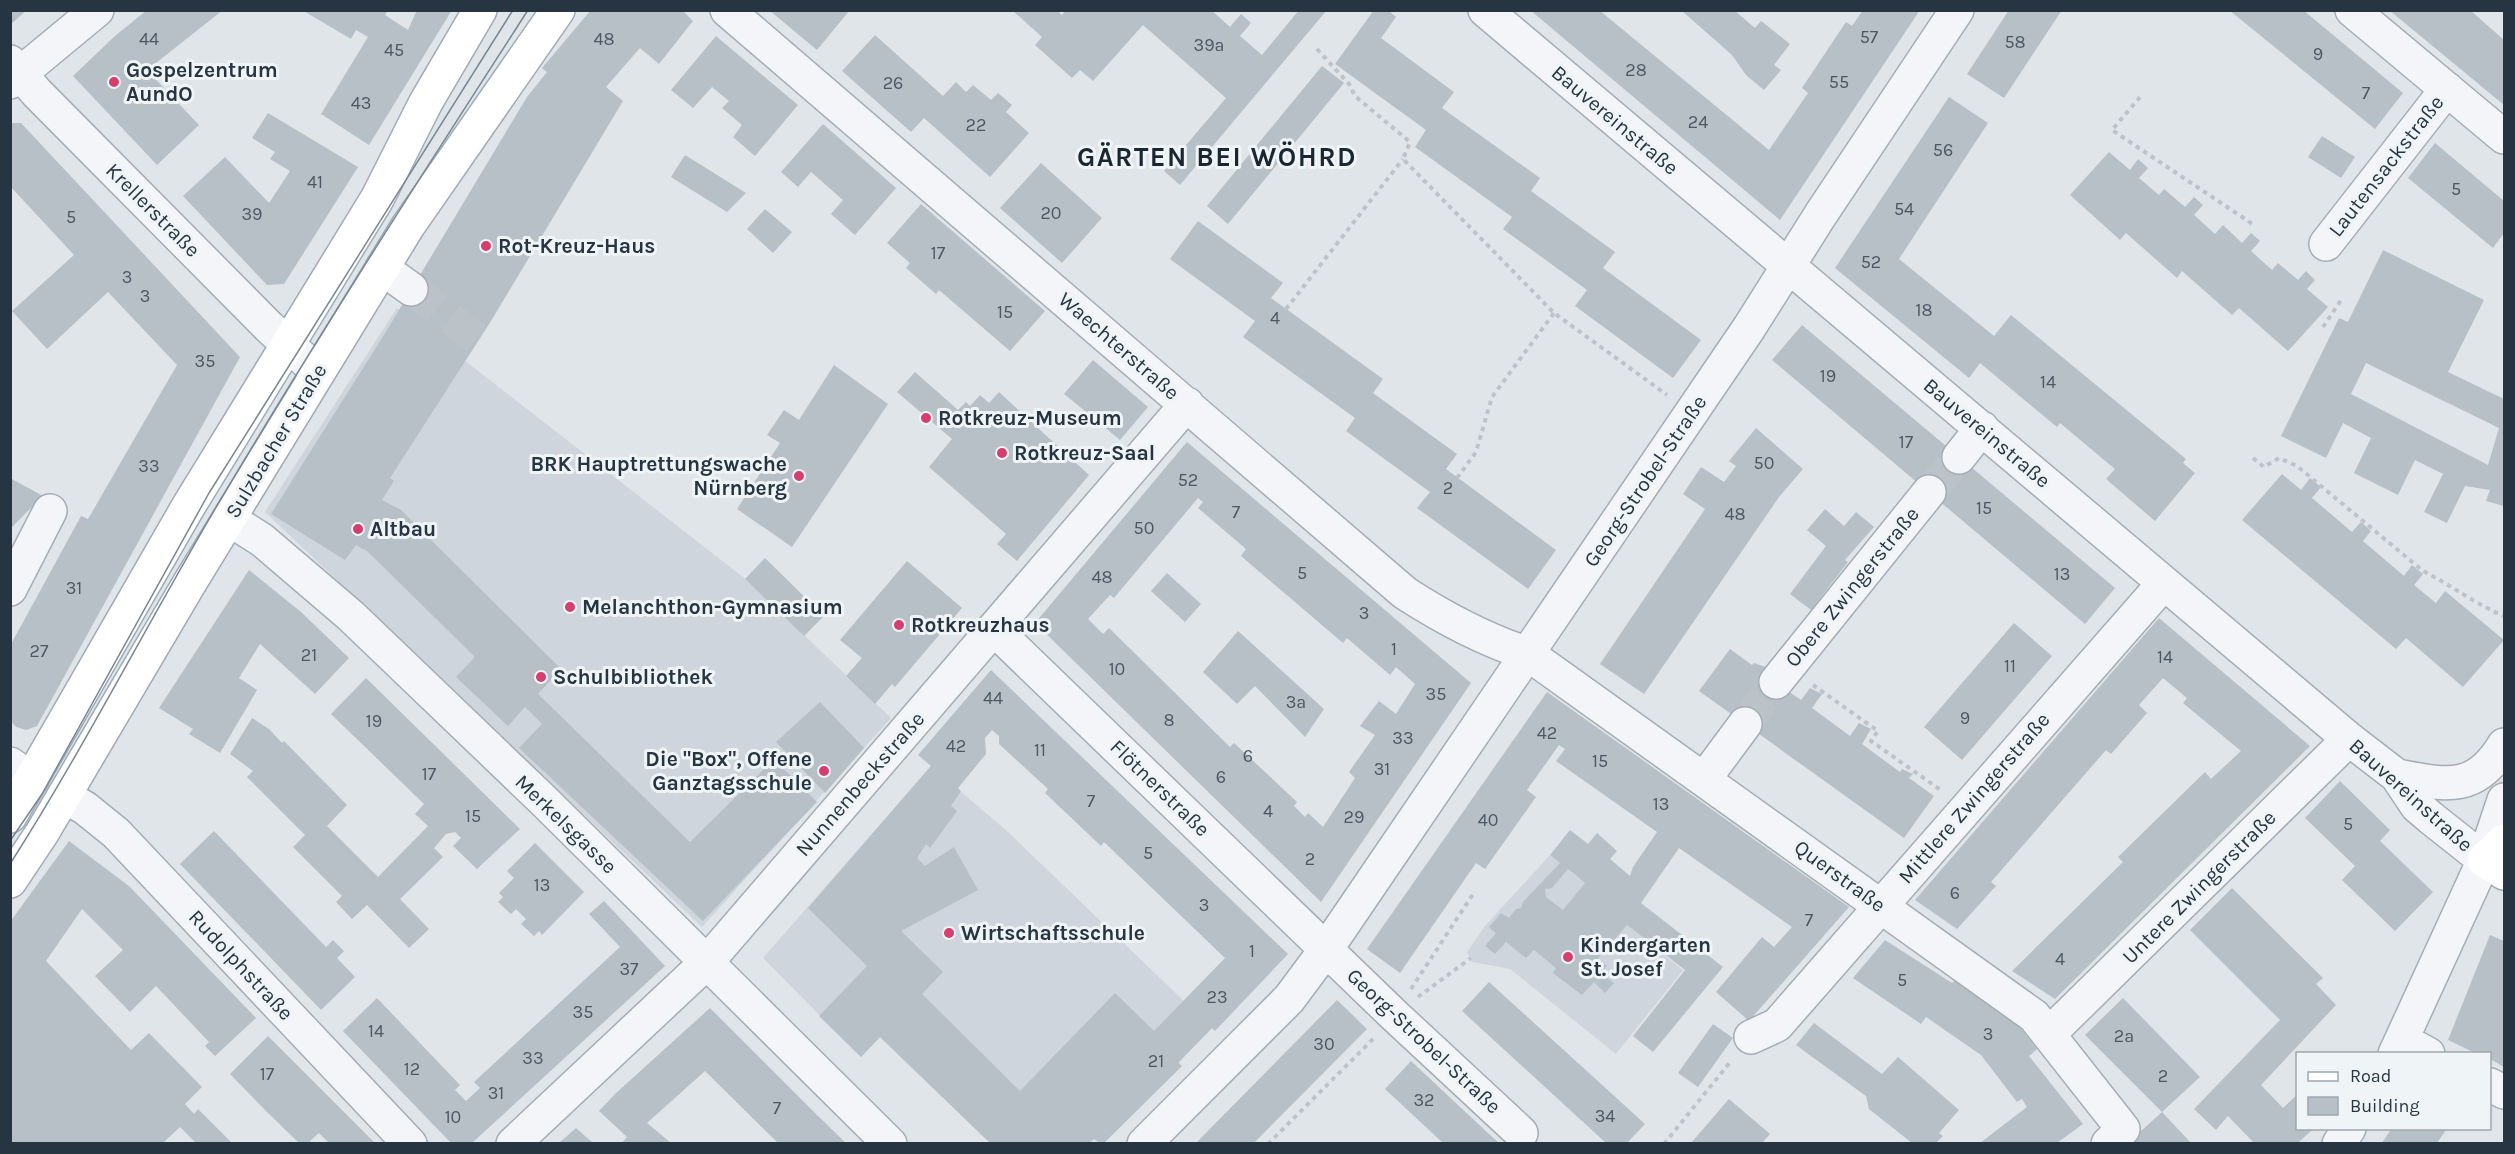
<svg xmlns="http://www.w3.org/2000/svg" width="2515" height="1154" font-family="Karla,sans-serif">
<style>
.built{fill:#ced5dc}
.building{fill:#b7bfc7;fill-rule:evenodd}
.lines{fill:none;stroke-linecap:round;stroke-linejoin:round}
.minor-tunnel{stroke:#bbc2c8;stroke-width:33;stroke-dasharray:33 16;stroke-linecap:butt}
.minor-casing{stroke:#a5adb4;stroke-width:36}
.major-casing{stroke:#9eabb6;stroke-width:36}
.path{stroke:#bec3c9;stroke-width:4;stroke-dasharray:4.5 4.5;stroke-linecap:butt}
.minor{stroke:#f3f5f8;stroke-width:33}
.major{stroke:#fff;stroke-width:33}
.tram{stroke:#788794;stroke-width:1.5}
.poi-dot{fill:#d53e6d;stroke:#eff4f7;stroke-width:2}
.labels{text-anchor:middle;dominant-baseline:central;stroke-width:6;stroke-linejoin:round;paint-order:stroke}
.number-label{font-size:18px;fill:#4b5863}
.poi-label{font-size:21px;font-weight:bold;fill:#273542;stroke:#eff4f7;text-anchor:start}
.street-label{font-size:21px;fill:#273542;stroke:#eff4f7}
.district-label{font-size:27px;font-weight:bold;letter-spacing:1.5px;fill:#1a2632;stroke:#eff4f7}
</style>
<rect width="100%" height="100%" fill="#e0e5ea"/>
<!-- built -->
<path class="built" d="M397,308L743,577L891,718L702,927L265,512Z
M931,766L1008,832L1212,1028L1179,1062L1182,1066L1104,1143H1099L1094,1139L1089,1144L990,1143L880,1037L861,1057L763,958Z
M1550,855L1631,920L1627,925L1683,970L1616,1054L1510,969L1472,962L1467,952L1485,926Z"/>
<!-- building -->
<path class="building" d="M10,10H27L10,25Z
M147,10H223L147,70L199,125L157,165L73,76L115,36Z
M302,10H388L385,15L408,30L417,10H452L369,145L321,114L368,37L356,30L351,39Z
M591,10H682L693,21L659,64L640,48L606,87L623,101L491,321L390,478L394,481L382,500L401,510L561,669L538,694L690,842L774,759L817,802L703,921L519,748L542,724L525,707L508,726L456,677L475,657L367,551L356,545L345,560L271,514L384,335L527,97L547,72L542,68Z
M769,10H850L817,50Z
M1012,10H1056L1062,15L1066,10H1211L1230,27L1241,14L1251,23L1240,36L1262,55L1299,10H1327L1180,185L1164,171L1226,98L1143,25L1093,81L1080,70L1072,78L1035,45L1042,37Z
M1374,10H1388L1396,17L1381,38L1454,92L1442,108L1540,178L1531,191L1615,252L1603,268L1701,340L1673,378L1575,306L1587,290L1503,229L1512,217L1415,147L1426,130L1335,64Z
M1530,10H1599L1769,150L1808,93L1802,88L1846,22L1852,26L1863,10H1920L1780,220Z
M1681,10H1734L1755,28L1761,21L1790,44L1774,65L1781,70L1764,90L1746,75L1732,55Z
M2009,10H2062L2004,98L1967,74Z
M2229,10H2303L2403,93L2375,129Z
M2389,10H2470L2504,40V105Z
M875,35L943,96L956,82L966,92L973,85L991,100L998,93L1012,105L1006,112L1029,133L990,177L924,118L911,132L842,71Z
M716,36L798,105L755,156L733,137L742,125L722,108L729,101L712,87L693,108L671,90Z
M1322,66L1344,83L1228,224L1207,206Z
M1949,97L1988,123L1899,259L1994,336L2011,315L2186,459L2183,463L2195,473L2155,521L2106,479L2115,469L2060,423L2057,427L1980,363L1969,378L1835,268Z
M268,113L358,167L284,284L267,285L183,196L225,157L269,203L290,171L270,159L275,152L252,138Z
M10,123H21L240,357L37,726L26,730L16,727L10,720V646L81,516L88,519L177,365L108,292L47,349L12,311L74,255L10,186Z
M823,124L896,188L855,235L831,214L843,200L811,172L798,187L781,172Z
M2322,136L2355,157L2341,178L2308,157Z
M2435,143L2504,201V233L2493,248L2408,178Z
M2109,152L2130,170L2138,159L2148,168L2139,178L2159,195L2164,189L2185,207L2194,197L2203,205L2194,215L2215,234L2223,225L2242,243L2251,233L2260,241L2251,251L2272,270L2278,263L2298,280L2306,271L2315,280L2307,289L2328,307L2288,351L2239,308L2232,315L2182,271L2177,278L2126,233L2120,240L2070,195Z
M685,155L746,193L727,212L671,177Z
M1041,163L1102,218L1062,263L1000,208Z
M921,204L1045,311L1010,351L939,290L936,294L906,268L910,263L887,243Z
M765,209L792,232L773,253L747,229Z
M1198,221L1283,283L1271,298L1383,379L1373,393L1457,454L1446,469L1556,550L1528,589L1417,508L1430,492L1346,431L1355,418L1243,337L1255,321L1170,259Z
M2383,250L2484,300L2448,372L2504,399V506L2486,501L2490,490L2465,486L2447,523L2424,512L2443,474L2415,460L2398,495L2354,473L2371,438L2343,423L2326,458L2281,436L2339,318L2348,322ZM2366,363L2499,428L2488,465L2351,394Z
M1802,325L2115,588L2085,624L1772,360Z
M1093,360L1148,407L1120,440L1097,421L1092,425L1081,415L1085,411L1064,394Z
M834,365L888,404L792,547L737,509L780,443L767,435L784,410L799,420Z
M915,372L958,410L966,402L970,406L980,395L989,403L999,392L1089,475L1017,561L997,544L1006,534L929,467L952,439L897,392Z
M1756,428L1803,469L1779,497L1644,694L1600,664L1705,509L1683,494L1701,467L1724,482L1736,466L1729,461Z
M1187,442L1471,683L1321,902L1035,623ZM1198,498L1203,502L1198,508L1246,549L1241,556L1343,643L1347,638L1390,675L1396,667L1415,684L1396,714L1379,701L1360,726L1375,735L1349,772L1355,778L1323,827L1308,813L1305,817L1294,806L1297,802L1234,743L1230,747L1109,628L1103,634L1088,619L1110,595L1114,598Z
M2282,474L2301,490L2310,478L2321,487L2312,498L2352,532L2361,522L2371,531L2363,541L2404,576L2412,565L2423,574L2414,585L2436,603L2445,591L2504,640L2463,687L2406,638L2396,649L2242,520Z
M10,478L43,496L10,529Z
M1825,509L1844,526L1856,512L1874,527L1845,560L1848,562L1811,610L1790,594L1826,546L1807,530Z
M765,558L824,616L804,636L745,579Z
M907,561L962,608L895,687L892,684L875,704L846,676L862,658L840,640Z
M249,570L301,612L349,658L315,694L260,644L239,678L257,690L220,753L189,734L193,729L159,708Z
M1167,573L1201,604L1185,622L1151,591Z
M2159,618L2310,746L2055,999L2012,971L2123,862L2118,857L2205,772L2211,779L2241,751L2183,703L2187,698L2163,678L2139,705L2147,713L2111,754L2106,750L1991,882L1996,886L1957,929L1915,900Z
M2014,623L2052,656L1962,760L1924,727Z
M1238,631L1324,709L1305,737L1255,686L1237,704L1203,672Z
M1730,649L1752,665L1754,663L1766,667L1762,673L1801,700L1810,688L1822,694L1812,708L1850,736L1859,723L1871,729L1862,744L1900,772L1902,769L1913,774L1909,778L1934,796L1904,838L1699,691Z
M991,670L1288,954L1215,1031L1212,1028L1178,1063L1182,1066L1104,1143H1099L1094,1139L1089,1143H990L880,1037L861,1057L819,1016L867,966L808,908L931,766L918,755ZM992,730L999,736V744L1048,789L1045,793L1101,846L1104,842L1225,958L1154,1031L1115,993L1020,1091L922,994L943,972L901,931L978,890L954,847L925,866L917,858L926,844L930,848L957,811L951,806L961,791L958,788L986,754L985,738Z
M366,678L520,829L477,869L453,846L461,838L455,832L446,834L434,848L443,857L400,899L429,929L409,948L367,905L352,919L336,902L342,896L293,847L305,835L247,777L253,771L230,754L252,718L269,729L282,743L284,741L347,805L327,826L378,877L428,826L415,814L424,804L331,714Z
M1547,692L1849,907L1749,1021L1716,992L1762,937L1774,947L1792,927L1679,848L1641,903L1723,967L1653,1052L1633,1036L1685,970L1627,925L1598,958L1607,966L1601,973L1614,983L1605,993L1594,982L1582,995L1553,973L1556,968L1534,950L1526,958L1506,942L1495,954L1485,946L1496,933L1489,927L1501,913L1509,918L1516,909L1521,908L1523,902L1560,863L1550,855L1570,830L1588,844L1597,833L1617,851L1610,859L1630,876L1633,867L1657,832L1556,761L1565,749L1559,745L1527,790L1536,797L1485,869L1476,863L1400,973L1367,949ZM1568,869L1585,883L1563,910L1546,897L1545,889L1552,888Z
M820,702L864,748L825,793L776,742Z
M2340,781L2390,830L2380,841L2433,892L2395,931L2342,880L2355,866L2305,818Z
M214,831L326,947L333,940L344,951L337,958L355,977L321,1010L180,864Z
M69,841L129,886L256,1018L215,1056L205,1046L209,1042L156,986L130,1012L95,976L123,950L82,909L46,961L131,1050L149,1033L202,1087L185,1104L194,1114L198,1109L232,1143H196L180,1127L163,1143H10V922Z
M535,843L584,892L542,935L539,931L534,936L521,924L526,919L516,909L511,914L498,902L503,897L499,893L514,878L507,871Z
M2232,888L2323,978L2316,984L2336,1005L2261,1085L2283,1108L2298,1094V1128H2314L2298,1143H2254L2228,1116L2216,1130L2194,1109L2280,1020L2190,930Z
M604,901L665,966L472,1143H451L343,1031L377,998L460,1085L455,1090L466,1101L480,1088L474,1082L620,947L589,914Z
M2490,935L2504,941V1067L2490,1059V1053H2475L2448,1040Z
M1885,940L1952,983L1956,979L2014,1020L2037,1049L2029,1056L2083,1124L2057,1143H1980L2027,1107L2022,1099L2017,1102L1981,1055L1926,1017L1921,1024L1853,978Z
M1489,982L1645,1124L1627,1143H1606L1462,1011Z
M2123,998L2200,1077L2162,1112L2085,1035Z
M1337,1000L1367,1029L1254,1143H1196Z
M710,1008L817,1115L846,1143H778L705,1071L647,1123L671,1143H622L627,1137L599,1111L615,1094Z
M1814,1023L1882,1074L1898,1057L1959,1110L1939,1133L1943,1136L1936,1143H1912L1869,1109L1866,1096L1796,1045Z
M1713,1024L1733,1038L1698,1087L1678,1073Z
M268,1036L375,1143H329L319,1133L310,1141L312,1143H299L266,1111L230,1074Z
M1411,1061L1489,1134L1499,1143H1443L1385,1089Z
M1729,1099L1770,1134L1762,1143H1691Z
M2162,1112L2191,1143H2132L2130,1141Z
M576,1128L593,1143H559Z
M2392,1128H2447L2437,1143H2382Z"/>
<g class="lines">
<!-- minor-tunnel -->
<path class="minor-tunnel" d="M411,289L479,340
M1929,492L1959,457
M1745,724L1776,682"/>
<defs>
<path id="minor" d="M727,10L1405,593C1445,619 1483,639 1528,654L2034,1016L2123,1129L2108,1144
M1485,10L2349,739L2397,776L2417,806L2431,818L2484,860
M2352,10L2504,137
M10,62L37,93L269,327L318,372
M10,82L97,10
M2326,244L2447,89
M382,268L411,289
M1959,457L1982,428
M229,519L262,540L351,616L545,802L890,1144
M10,589L50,511
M994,629L1394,1015L1521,1133
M1776,682L1929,492
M10,764L32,779
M2397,776C2446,785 2475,793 2504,745
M1705,778L1745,724
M64,796L85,808L116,833L410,1144
M2049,1034L2349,739
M1751,1037L1777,1025L2164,583
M2402,1040L2428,1054
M2395,1054L2484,860L2504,800
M2490,1085L2504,1092
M513,1144L707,962L1187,404
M1144,1144L1289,999L1327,948L1749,328L1821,214L1957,10
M2339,1144L2349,1128"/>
<path id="major" d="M10,816L188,507L377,199L426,102L480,10
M2504,841L2484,860L2504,873
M10,881L42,833L189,584L408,226L558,10"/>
</defs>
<!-- minor casing -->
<use href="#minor" class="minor-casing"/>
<!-- major casing -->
<use href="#major" class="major-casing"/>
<!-- path -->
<path class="path" d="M1317,49L1349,84L1355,96L1410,142L1403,159L1554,313L1667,395
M2140,97L2112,130L2254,225
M1286,309L1403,159
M2323,327L2341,300
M2253,458L2264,467L2279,458L2297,466L2423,571C2451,585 2475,604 2504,616
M1457,478L1476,452L1492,397L1554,313
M1813,685L1878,731L1871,741L1942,791
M1411,989L1475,891
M1418,997L1471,958
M1268,1144L1374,1038
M1664,1144L1731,1061"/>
<!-- minor -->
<use href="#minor" class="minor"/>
<!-- major -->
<use href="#major" class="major"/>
<!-- tram -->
<path class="tram" d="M10,841L42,794L209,493L513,10
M10,864C86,745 149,620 221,499C319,334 424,172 528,10"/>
</g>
<!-- markers -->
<g class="poi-dot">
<circle cx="114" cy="82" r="6"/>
<circle cx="486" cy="246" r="6"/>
<circle cx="926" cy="418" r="6"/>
<circle cx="1002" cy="453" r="6"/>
<circle cx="799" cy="476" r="6"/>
<circle cx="358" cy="529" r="6"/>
<circle cx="570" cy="607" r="6"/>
<circle cx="899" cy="625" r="6"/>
<circle cx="541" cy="677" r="6"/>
<circle cx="824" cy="771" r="6"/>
<circle cx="949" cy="933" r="6"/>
<circle cx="1568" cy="957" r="6"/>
</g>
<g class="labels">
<!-- number labels -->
<g class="number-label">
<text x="1869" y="37">57</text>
<text x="149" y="39">44</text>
<text x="604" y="39">48</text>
<text x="2015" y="42">58</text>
<text x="1209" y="45">39a</text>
<text x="394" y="50">45</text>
<text x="2318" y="54">9</text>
<text x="1636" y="70">28</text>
<text x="1839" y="82">55</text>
<text x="893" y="83">26</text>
<text x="2366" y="93">7</text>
<text x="361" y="103">43</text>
<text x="1698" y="122">24</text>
<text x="976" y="125">22</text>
<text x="1943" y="150">56</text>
<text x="315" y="182">41</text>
<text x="2456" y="189">5</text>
<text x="1904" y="209">54</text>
<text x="1051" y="213">20</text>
<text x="252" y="214">39</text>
<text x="71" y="217">5</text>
<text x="938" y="253">17</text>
<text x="1871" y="262">52</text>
<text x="127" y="277">3</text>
<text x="145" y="296">3</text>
<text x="1924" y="310">18</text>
<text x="1005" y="312">15</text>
<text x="1275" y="318">4</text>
<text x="205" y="361">35</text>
<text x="1828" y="376">19</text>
<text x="2048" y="382">14</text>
<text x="1906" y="442">17</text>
<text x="1764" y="463">50</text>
<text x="149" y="466">33</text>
<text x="1188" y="480">52</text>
<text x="1448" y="488">2</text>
<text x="1984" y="508">15</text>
<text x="1236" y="512">7</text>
<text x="1735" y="514">48</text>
<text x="1144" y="528">50</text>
<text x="1302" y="573">5</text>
<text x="2062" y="574">13</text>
<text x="1102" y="577">48</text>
<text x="74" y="588">31</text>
<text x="1364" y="613">3</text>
<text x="1394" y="649">1</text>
<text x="39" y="651">27</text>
<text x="309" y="655">21</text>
<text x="2165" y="657">14</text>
<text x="2010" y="666">11</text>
<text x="1117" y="669">10</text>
<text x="1436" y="694">35</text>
<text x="993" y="698">44</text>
<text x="1296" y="702">3a</text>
<text x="1965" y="718">9</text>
<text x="1169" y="720">8</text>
<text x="374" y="721">19</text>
<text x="1547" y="733">42</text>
<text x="1403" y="738">33</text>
<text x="956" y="746">42</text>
<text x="1040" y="750">11</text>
<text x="1248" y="756">6</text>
<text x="1600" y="761">15</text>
<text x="1382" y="769">31</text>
<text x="429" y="774">17</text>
<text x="1221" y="777">6</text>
<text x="1091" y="801">7</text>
<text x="1661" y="804">13</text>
<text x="1268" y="811">4</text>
<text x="473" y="816">15</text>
<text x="1354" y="817">29</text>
<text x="1488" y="820">40</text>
<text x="2348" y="824">5</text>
<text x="1148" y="853">5</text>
<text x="1310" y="859">2</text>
<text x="542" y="885">13</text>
<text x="1955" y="893">6</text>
<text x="1204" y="905">3</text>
<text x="1809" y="920">7</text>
<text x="1252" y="951">1</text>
<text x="2060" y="959">4</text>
<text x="629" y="969">37</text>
<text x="1902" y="980">5</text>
<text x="1217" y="997">23</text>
<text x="583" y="1012">35</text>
<text x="376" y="1031">14</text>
<text x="1988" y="1034">3</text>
<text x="2124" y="1036">2a</text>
<text x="1324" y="1044">30</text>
<text x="533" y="1058">33</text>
<text x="1156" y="1061">21</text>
<text x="412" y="1069">12</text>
<text x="267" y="1074">17</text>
<text x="2163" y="1076">2</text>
<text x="496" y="1093">31</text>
<text x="1424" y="1100">32</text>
<text x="777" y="1108">7</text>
<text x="1605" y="1116">34</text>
<text x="453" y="1117">10</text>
</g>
<!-- poi labels -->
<g class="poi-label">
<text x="126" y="70">Gospelzentrum<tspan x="126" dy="24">AundO</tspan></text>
<text x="498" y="246">Rot-Kreuz-Haus</text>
<text x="938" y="418">Rotkreuz-Museum</text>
<text x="1014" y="453">Rotkreuz-Saal</text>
<text x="787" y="464" text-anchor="end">BRK Hauptrettungswache<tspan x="787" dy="24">Nürnberg</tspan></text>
<text x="370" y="529">Altbau</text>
<text x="582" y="607">Melanchthon-Gymnasium</text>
<text x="911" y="625">Rotkreuzhaus</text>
<text x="553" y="677">Schulbibliothek</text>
<text x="812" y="759" text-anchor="end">Die "Box", Offene<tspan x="812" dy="24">Ganztagsschule</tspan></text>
<text x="961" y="933">Wirtschaftsschule</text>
<text x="1580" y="945">Kindergarten<tspan x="1580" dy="24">St. Josef</tspan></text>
</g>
<!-- street labels -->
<g class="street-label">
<text transform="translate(1615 120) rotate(40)">Bauvereinstraße</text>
<text transform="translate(2386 166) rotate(-52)">Lautensackstraße</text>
<text transform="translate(153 210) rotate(45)">Krellerstraße</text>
<text transform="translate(1119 346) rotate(41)">Waechterstraße</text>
<text transform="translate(1987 433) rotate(40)">Bauvereinstraße</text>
<text transform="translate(276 441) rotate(-59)">Sulzbacher Straße</text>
<text transform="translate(1645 481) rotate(-56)">Georg-Strobel-Straße</text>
<text transform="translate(1852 587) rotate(-51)">Obere Zwingerstraße</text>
<text transform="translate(860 784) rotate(-49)">Nunnenbeckstraße</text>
<text transform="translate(1160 788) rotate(44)">Flötnerstraße</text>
<text transform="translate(2411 795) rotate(42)">Bauvereinstraße</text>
<text transform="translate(1974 798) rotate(-49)">Mittlere Zwingerstraße</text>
<text transform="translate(566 824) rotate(44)">Merkelsgasse</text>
<text transform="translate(1840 876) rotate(36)">Querstraße</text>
<text transform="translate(2199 887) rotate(-45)">Untere Zwingerstraße</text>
<text transform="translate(241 965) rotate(47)">Rudolphstraße</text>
<text transform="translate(1424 1041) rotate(43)">Georg-Strobel-Straße</text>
</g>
<!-- district labels -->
<g class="district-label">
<text x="1217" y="157">GÄRTEN BEI WÖHRD</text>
</g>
</g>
<!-- border -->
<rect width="2515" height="1154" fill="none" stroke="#273542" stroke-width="24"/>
<!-- legend -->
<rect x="2296" y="1052" width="195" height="78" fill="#eff4f7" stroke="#9fa8af" stroke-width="1.5"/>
<rect x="2308" y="1072" width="30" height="9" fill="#ffffff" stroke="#9fa8af" stroke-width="1.5"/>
<text x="2350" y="1082" font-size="18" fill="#273542">Road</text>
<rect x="2308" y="1097" width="30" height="18" fill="#b7bfc7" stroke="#9fa8af" stroke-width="1.5"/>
<text x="2350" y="1112" font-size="18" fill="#273542">Building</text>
</svg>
